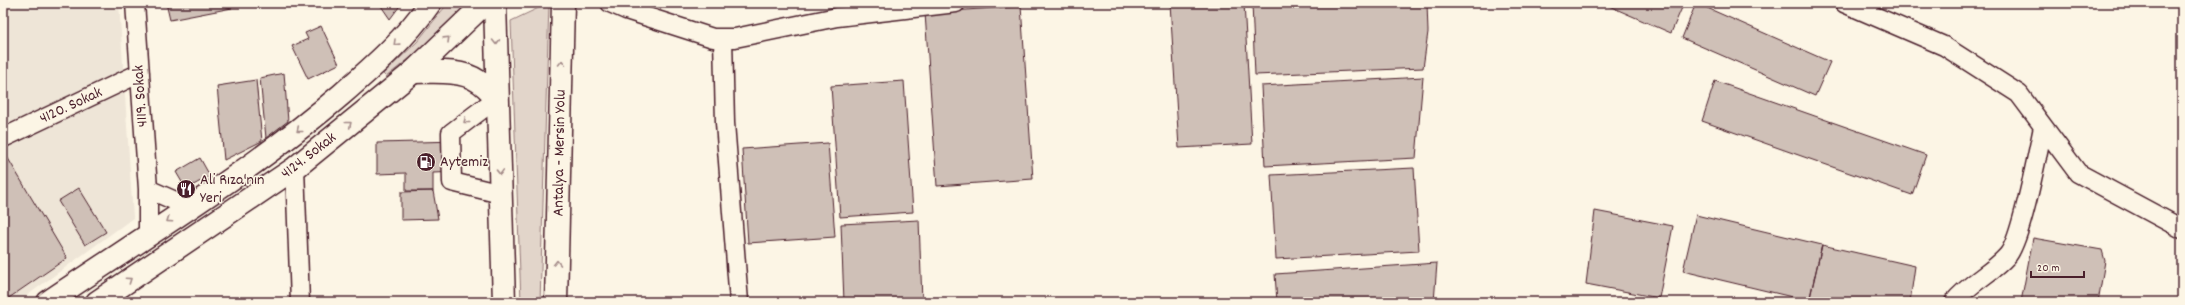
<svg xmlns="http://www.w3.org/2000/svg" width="2185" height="305" font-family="Dekko,sans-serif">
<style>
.built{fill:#eee5d7}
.green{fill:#e2d5ca;stroke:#967a7a}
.building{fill:#cfc0b7;stroke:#4a1f2b}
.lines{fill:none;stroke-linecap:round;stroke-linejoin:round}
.minor-casing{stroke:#4a1f2b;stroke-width:21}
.major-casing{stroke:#4a1f2b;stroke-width:25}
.highway-casing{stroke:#4a1f2b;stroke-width:25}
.minor{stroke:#fcf5e5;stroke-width:18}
.major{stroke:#fcf5e5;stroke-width:22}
.highway{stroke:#fcf5e5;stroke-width:22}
.oneway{stroke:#a38a88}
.labels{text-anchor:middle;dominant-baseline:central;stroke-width:3;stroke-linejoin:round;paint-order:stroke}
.street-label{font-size:16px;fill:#4a1f2b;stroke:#fcf5e5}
.poi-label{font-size:16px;fill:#4a1f2b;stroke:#fcf5e5;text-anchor:start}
</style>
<rect width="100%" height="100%" fill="#fcf5e5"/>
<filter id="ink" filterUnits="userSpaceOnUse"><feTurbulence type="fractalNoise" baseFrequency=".025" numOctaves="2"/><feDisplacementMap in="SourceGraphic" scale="8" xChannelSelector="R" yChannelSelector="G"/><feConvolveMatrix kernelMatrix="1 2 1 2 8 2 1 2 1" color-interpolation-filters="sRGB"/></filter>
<g filter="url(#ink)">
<!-- built -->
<path class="built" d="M3,3H119L133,218L18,302H3Z"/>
<!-- green -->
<path class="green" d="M448,3H469L425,46L386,77L383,74L417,42Z
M549,3L540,302H521L511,21Z"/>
<!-- building -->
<path class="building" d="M166,3H231L232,8L170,20Z
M379,3H402L390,19Z
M1170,3H1244L1252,144L1179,148Z
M1252,3H1427L1428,32L1423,68L1255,75Z
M1602,3H1684L1671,33Z
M1696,3L1830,62L1815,96L1682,38Z
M1021,6L1033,179L937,186L925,13Z
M321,26L339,64L308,79L292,46L308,39L305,33Z
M284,73L288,121L266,138L260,78Z
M1423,77L1416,158L1265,166L1261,86Z
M256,80L262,141L224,160L217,86Z
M904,81L913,212L840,217L831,86Z
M1715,81L1926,155L1912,195L1702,121Z
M459,141L460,172L433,173V191H406V173L377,174V143Z
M828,143L835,237L748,243L742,149Z
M3,150L67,258L3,302Z
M200,158L210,176L186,189L176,172Z
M1414,168L1419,251L1276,259L1271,175Z
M79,188L106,232L85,245L58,201Z
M433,191L438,219L401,220V192Z
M1595,211L1673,226L1659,298L1586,284Z
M1696,215L1822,245L1809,301L1683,271Z
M919,220L922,302H844L841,224Z
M2033,238L2102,250L2105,261L2098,302H2021Z
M1822,245L1915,266L1910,302H1809Z
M1437,263L1434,302H1277L1275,274Z"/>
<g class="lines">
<defs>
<path id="minor" d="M135,3L148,189
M610,3L626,10L713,38H735L837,17L956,3
M1844,3L1944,46L2019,94L2078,173L2182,229
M723,38L725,123L739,302
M497,98L451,133L452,182L501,194
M3,138L140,73
M295,168L300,302
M148,235V189L189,207
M1954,302C1969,283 1991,274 2007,256C2021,242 2038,151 2043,127"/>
<path id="major" d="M48,302C147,235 251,172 342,94C374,66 406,38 430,3
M97,302L295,168L413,72L485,3"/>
<path id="highway" d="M495,3L504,302
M413,72C433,72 461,69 478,81C485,85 491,92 497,98
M556,302L563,3"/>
</defs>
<!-- minor casing -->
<use href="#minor" class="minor-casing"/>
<!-- major casing -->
<use href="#major" class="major-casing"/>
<!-- highway casing -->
<use href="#highway" class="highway-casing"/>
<!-- minor -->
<use href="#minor" class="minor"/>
<!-- major -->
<use href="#major" class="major"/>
<!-- highway -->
<use href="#highway" class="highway"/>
</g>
<!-- one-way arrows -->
<defs><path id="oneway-chevron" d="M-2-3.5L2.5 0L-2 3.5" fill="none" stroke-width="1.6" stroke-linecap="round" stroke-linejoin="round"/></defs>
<g class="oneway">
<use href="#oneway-chevron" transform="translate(447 39) rotate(-44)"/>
<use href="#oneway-chevron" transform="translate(496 42) rotate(89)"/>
<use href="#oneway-chevron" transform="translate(396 43) rotate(136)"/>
<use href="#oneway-chevron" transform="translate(562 63) rotate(-89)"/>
<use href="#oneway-chevron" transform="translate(466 121) rotate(142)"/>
<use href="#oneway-chevron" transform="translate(349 124) rotate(-39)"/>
<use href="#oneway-chevron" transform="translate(299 130) rotate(141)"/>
<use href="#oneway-chevron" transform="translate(500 172) rotate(88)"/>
<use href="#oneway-chevron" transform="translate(169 220) rotate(146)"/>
<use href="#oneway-chevron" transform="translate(557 263) rotate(-89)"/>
<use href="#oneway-chevron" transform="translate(129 280) rotate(-34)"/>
</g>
</g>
<!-- icons -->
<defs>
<symbol id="fuel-disc" viewBox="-11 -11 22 22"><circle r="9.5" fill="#4a1f2b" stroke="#fcf5e5"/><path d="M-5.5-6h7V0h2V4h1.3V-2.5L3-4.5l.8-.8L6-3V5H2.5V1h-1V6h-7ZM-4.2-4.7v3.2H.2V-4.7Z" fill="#fff"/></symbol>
<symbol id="restaurant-disc" viewBox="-11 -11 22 22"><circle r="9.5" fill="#4a1f2b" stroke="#fcf5e5"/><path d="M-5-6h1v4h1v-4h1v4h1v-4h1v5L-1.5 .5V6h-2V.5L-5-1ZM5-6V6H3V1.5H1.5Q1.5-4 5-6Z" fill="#fff"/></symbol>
</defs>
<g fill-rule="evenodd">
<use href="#fuel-disc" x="415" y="151" width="22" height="22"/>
<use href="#restaurant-disc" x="175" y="178" width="22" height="22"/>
</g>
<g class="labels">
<!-- street labels -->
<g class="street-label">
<text transform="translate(141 96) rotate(-94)">4119. Sokak</text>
<text transform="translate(71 106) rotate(-25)">4120. Sokak</text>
<text transform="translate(560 153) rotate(-89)">Antalya - Mersin Yolu</text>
<text transform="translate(309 156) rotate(-38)">4124. Sokak</text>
</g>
<!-- poi labels -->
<g class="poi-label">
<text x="440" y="162">Aytemiz</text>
<text x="200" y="180">Ali Rıza'nın<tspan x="200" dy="18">Yeri</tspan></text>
</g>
</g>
<!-- margin -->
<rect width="2185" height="305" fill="none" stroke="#fcf5e5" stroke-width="16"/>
<rect x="8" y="8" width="2169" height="289" fill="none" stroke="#4a1f2b" stroke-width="1.5" filter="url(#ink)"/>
<!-- scale -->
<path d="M2031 271v6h53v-6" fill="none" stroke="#4a1f2b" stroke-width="2"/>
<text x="2037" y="271" font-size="12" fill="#4a1f2b" stroke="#fcf5e5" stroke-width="3" paint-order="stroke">20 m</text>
</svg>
